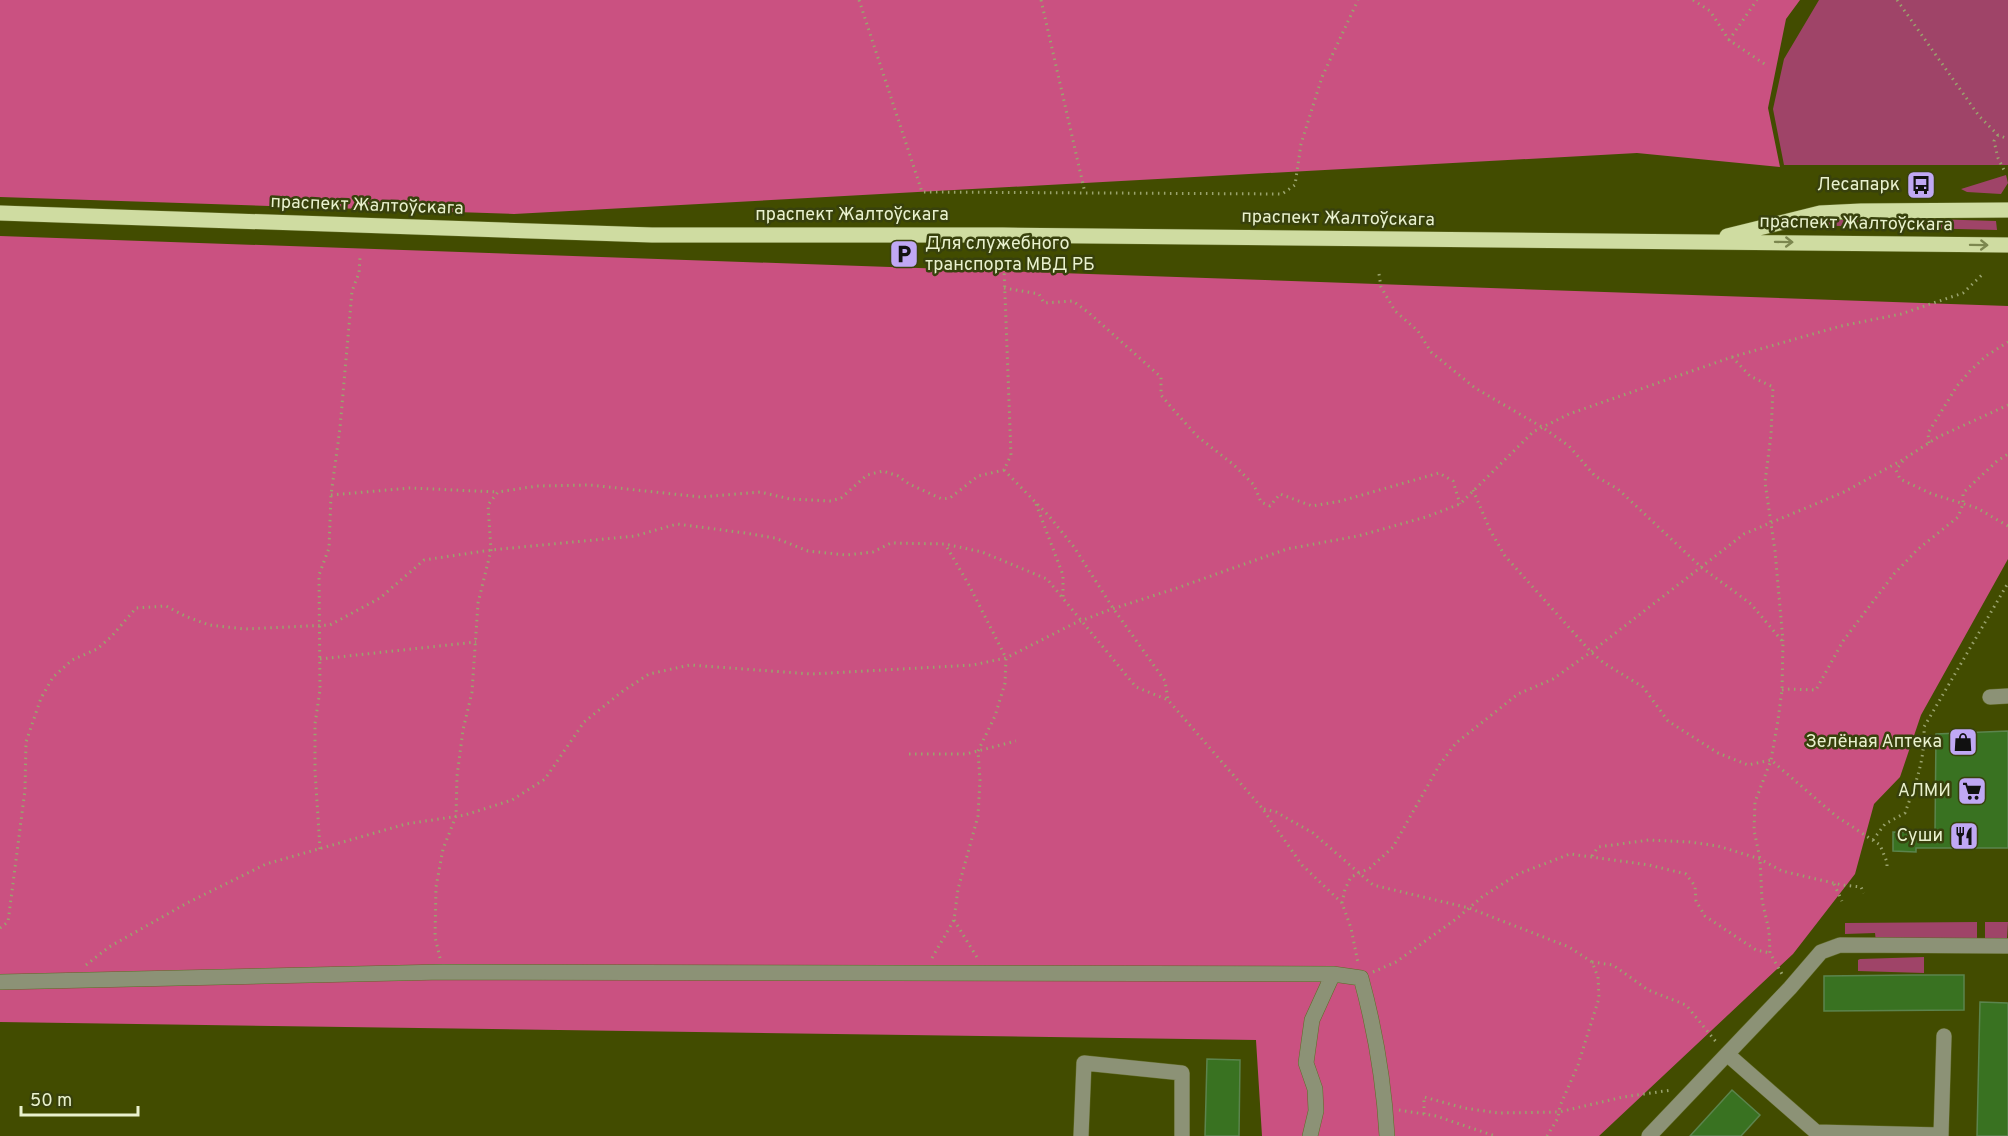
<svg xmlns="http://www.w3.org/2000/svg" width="2008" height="1136" font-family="Overpass,sans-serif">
	<rect width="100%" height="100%" fill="#424c00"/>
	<path fill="#9f4468" d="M1819,0H2008V165H1784L1773,109L1784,59Z
		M2006,175L2008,183L2001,194L1967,192L1961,189Z
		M1835,216L1996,221L1997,230L1800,225Z
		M1977,922V941L1876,942L1875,933L1845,934V923Z
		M1985,922H2008L2007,938L2002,941H1985Z
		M1924,957V973L1858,971V960L1860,959Z"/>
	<path fill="#ca5181" d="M0,0H1800L1786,19L1768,108L1780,167L1637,153L514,214L0,197Z
		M0,236L2008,306V559L1921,715L1900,777L1874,804L1855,874L1793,954L1599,1136H1262L1256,1040L0,1022Z"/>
	<path fill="#397221" stroke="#5b844d" stroke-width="1.5" d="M2008,731V848H1916V852L1893,851V832L1935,833L1936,734Z
		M1912,975H1964V1010L1824,1011V976Z
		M1980,1002L2008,1003V1136H1977Z
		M1207,1059L1240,1060L1239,1136H1205Z
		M1732,1090L1760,1115L1741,1136H1690Z"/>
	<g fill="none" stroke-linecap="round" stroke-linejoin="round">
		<g stroke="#606a25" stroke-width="16">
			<path id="minor" d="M1990,697L2008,696
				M0,982L443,972L1333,974L1361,978C1375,1029 1384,1083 1387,1136
				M1727,1054L1816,1132L1941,1135L1944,1036
				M1081,1136L1084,1063L1182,1073V1136
				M1310,1136L1316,1111L1315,1089L1306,1063L1312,1020L1333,974
				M1649,1136L1790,988L1821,952L1840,945L2008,946"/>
		</g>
		<g stroke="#606a25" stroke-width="16">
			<path id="major" d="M0,213L652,235H1003L2008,245
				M1727,236L1820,213L1861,211L2008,210"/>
		</g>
		<path stroke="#9aa36d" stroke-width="3" stroke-dasharray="1.5 4.5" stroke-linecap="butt" d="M859,0L922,192L1282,194L1295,185L1301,144L1322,77L1358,0
			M1041,0L1085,193
			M1693,0L1710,11L1729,40L1766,65
			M1897,0L1979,116L1998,135L2008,139
			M1729,40L1757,0
			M1998,135L1994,141L1998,158L2005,172
			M1921,185V196
			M1379,274L1381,287L1395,311L1418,331L1431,352L1475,388L1542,427L1569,446L1595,476L1618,489L1701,567L1751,604L1783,642L1782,690L1778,720L1771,760L1755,802L1754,830L1760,859L1762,900L1769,931L1770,953L1782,974
			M1004,288L1039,294L1044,303L1073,301L1089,313L1161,377V395L1171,407L1197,436L1234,465L1254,485L1261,502L1270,506L1280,494L1312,506L1341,501L1439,473L1453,481L1460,504
			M1732,357L1750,376L1773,387L1771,435L1765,482L1775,551L1783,641
			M1929,443L1928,433L1957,386L1970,371L1986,356L2008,342
			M1903,461L1896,470L1900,479L1932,494L1977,508L2008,526
			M1004,470L1049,516L1074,547L1113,608L1165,681L1168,700L1262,808L1302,865L1342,903L1351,928L1358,963
			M1473,490L1490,530L1505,556L1591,652L1604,663L1643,687L1668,721L1718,753L1748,765L1771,760L1836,816L1880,845L1887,862V867
			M331,495L410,488L498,492
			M1036,504L1063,575V597
			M320,659L476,642
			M1782,690L1790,689L1816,690L1843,641L1894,574L1917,550L1958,517L1963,504V493L1997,461L2008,454
			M909,754H966L1016,741
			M1264,809L1276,812L1313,833L1373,885L1469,908L1569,947L1592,962L1598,977L1599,998L1578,1065L1560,1106L1558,1118L1547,1136
			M1873,840L1885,824L1905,813C1916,782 1925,761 1924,727L2008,583
			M320,849L315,771V724L320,690L319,575L329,548L331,495L340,428L352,291L359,273L360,258
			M1592,856L1598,847L1649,840L1690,842L1718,846L1760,859L1782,871L1842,885L1861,887L1864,893
			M1834,884L1842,901
			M1342,903L1345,889L1351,877L1370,868L1393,847L1440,764L1456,743L1518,694L1553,679L1591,652L1744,534L1844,492L1904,459L1938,437L2008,405
			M954,920L978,959
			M0,928L8,922L25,790L26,742L41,698L53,677L72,660L97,649L111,637L136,608L166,606L185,616L209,625L245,629L330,625L380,598L424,560L491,550L635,536L677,524L745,533L775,538L808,551L846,555L873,552L891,543L945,544L982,552L1047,579L1136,687L1168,700
			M440,958L435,937L436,887L443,849L456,816L457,776L463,730L472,692L478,603L491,550L488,505L498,492L537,486L590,485L701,497L760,492L790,499L831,501L841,498L867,475L883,471L898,476L909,484L942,499L950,498L978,476L1004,470L1011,455L1004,268
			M932,958L954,920L958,889L978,816L980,780L978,751L995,716L1005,683L1006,658L969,585L945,544
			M1592,962L1613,965L1648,990L1686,1005L1717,1043
			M86,965L109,947L187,903L266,864L406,824L465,815L512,800L545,779L584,722L623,691L649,674L690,665L811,674L973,665L1006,658L1073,624L1109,610L1174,589L1287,549L1358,536L1426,517L1460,504L1533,432L1569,414L1732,357L1841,326L1901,314L1963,293L1984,273
			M1373,972L1396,962L1456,919L1482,897L1518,874L1570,854L1649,865L1686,874L1695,886L1696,901L1705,916L1756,950L1770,953
			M1399,1110L1436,1116L1495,1136
			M1424,1114V1097L1464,1108L1498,1113L1559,1112L1623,1097L1672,1090"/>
		<use href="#minor" stroke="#8c9276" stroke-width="15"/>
		<use href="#major" stroke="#cfdca1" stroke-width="15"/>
	</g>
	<defs><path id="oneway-shaft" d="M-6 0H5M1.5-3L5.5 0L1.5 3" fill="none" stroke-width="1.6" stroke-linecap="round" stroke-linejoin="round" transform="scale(1.5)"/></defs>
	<g stroke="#7c874f">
		<use href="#oneway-shaft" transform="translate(1784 242) rotate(1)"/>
		<use href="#oneway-shaft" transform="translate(1979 245) rotate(1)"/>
	</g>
	<defs>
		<g id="bus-square" transform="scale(1.5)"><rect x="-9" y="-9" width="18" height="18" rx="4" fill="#c0a8f4" stroke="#38410c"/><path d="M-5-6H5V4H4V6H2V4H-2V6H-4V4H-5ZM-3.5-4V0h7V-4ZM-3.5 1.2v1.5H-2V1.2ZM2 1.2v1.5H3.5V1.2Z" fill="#111"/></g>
		<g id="parking-square" transform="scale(1.5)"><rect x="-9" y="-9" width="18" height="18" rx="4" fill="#c0a8f4" stroke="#38410c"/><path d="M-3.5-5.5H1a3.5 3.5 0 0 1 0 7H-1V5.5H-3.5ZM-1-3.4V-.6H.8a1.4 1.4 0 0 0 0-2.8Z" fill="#111"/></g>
		<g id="shop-square" transform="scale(1.5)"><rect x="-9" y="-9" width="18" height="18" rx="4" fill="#c0a8f4" stroke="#38410c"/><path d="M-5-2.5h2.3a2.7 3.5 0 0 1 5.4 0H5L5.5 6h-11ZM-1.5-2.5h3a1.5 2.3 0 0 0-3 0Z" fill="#111"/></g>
		<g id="supermarket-square" transform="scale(1.5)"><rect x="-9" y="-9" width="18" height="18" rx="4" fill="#c0a8f4" stroke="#38410c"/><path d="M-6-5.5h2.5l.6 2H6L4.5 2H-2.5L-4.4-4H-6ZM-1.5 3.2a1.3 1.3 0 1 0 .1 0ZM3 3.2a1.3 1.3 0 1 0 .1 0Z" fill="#111"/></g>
		<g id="restaurant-square" transform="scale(1.5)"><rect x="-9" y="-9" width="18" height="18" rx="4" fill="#c0a8f4" stroke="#38410c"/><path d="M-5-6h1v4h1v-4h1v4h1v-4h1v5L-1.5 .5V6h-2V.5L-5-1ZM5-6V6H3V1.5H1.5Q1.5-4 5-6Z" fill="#111"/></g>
	</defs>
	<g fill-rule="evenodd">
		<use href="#bus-square" x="1921" y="185"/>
		<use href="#parking-square" x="904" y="254"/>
		<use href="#shop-square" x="1963" y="742"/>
		<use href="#supermarket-square" x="1972" y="791"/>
		<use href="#restaurant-square" x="1964" y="836"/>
	</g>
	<g text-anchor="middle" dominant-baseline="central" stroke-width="5" stroke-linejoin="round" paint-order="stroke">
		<g font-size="18" fill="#e9f1ce" stroke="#38410c" text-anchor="end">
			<text x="1900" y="185">Лесапарк</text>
			<text x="925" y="244" text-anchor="start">Для служебного<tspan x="925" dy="21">транспорта МВД РБ</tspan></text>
			<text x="1942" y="742">Зелёная Аптека</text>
			<text x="1951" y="791">АЛМИ</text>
			<text x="1943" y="836">Суши</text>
		</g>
		<g font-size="18" fill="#e9f1ce" stroke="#38410c">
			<text transform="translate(367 206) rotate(2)">праспект Жалтоўскага</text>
			<text x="852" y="215">праспект Жалтоўскага</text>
			<text transform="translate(1338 219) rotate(1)">праспект Жалтоўскага</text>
			<text transform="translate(1856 224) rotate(1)">праспект Жалтоўскага</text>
		</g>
	</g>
	<path d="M21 1106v9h117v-9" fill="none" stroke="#e9f1ce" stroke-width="3"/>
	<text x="30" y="1106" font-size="18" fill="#e9f1ce" stroke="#38410c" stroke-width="4.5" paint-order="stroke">50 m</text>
</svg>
